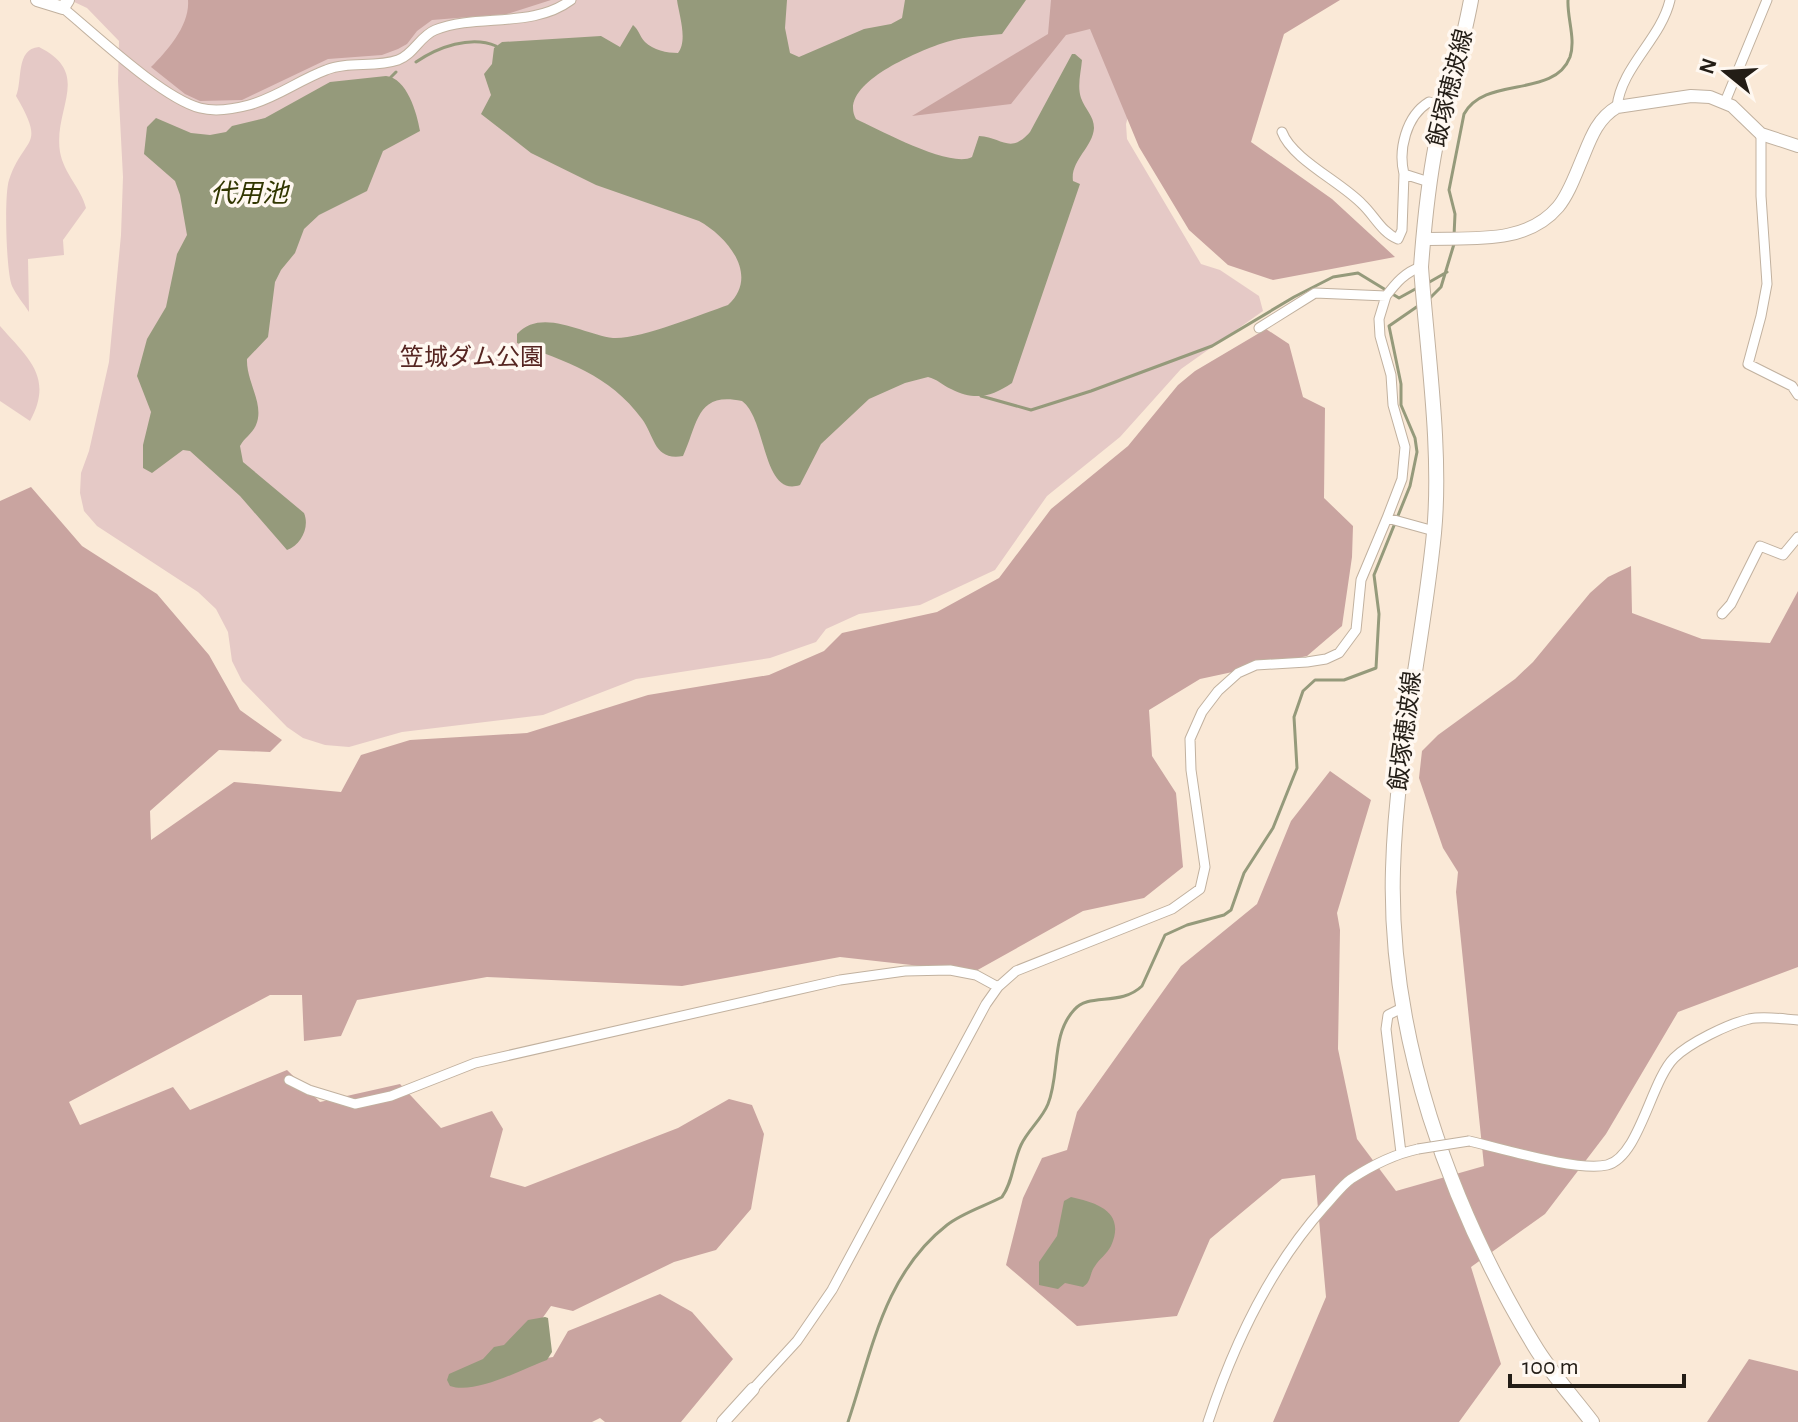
<svg xmlns="http://www.w3.org/2000/svg" width="1798" height="1422" font-family="'Alegreya Sans','Noto Sans JP',sans-serif">
	<rect width="100%" height="100%" fill="#fae9d7"/>
	<path fill="#e5c9c6" d="M70,0H1160L1126,124L1127,139L1201,264L1220,270L1259,296L1263,311L1181,369L1120,437L1047,496L995,570L920,605L859,614L826,629L816,642L770,658L636,679L543,715L402,732L349,747L325,745L303,738L287,727L242,681L232,661L228,632L216,609L198,592L97,526L84,511L80,493L81,473L89,451L109,362L121,235L123,177L118,81L119,41L87,8Z
		M39,47C93,74 53,108 60,152C64,174 81,188 86,208L63,240L64,255L28,259L29,312C24,304 16,295 12,286C6,271 4,195 9,180C24,135 47,149 16,96C23,81 15,49 39,47Z
		M0,326C28,358 54,377 30,421L0,401Z"/>
	<path fill="#c9a4a0" d="M188,0H551L507,14L432,20L417,31L407,44L398,49L382,55L328,59L242,100L200,101L185,94L151,67C168,50 190,25 188,0Z
		M1051,0H1340L1284,34L1251,142L1332,199L1395,257L1273,280L1228,265L1189,230L1139,147L1090,29L1066,35L1011,104L912,116L1048,34Z
		M1266,329L1289,344L1303,397L1325,408L1324,498L1353,526L1352,557L1342,626L1307,656L1200,679L1149,710L1152,756L1176,793L1183,867L1144,898L1083,911L974,972L840,957L682,986L487,977L357,1000L341,1036L304,1041L302,995H270L69,1102L80,1125L173,1087L190,1110L287,1070L320,1102L400,1084L441,1128L492,1111L503,1129L490,1177L525,1187L678,1128L729,1099L752,1105L764,1134L751,1209L716,1250L674,1262L573,1311L551,1306L539,1323L488,1368L553,1357L568,1331L660,1294L692,1312L733,1359L681,1422H605L600,1418L592,1422H0V501L31,487L82,546L157,594L209,655L240,710L282,740L270,752L219,750L150,811L151,840L234,782L341,792L361,755L410,740L527,733L648,695L769,675L824,651L842,633L937,612L999,578L1051,509L1128,446L1178,385L1195,371Z
		M1631,566L1632,613L1702,639L1770,643L1798,591V967L1678,1012L1606,1134L1545,1214L1471,1267L1501,1364L1459,1422H1273L1326,1297L1315,1175L1282,1179L1210,1239L1177,1316L1077,1326L1006,1265L1023,1198L1042,1158L1067,1150L1077,1112L1181,966L1257,904L1291,821L1330,771L1371,800L1337,913L1340,930L1338,1049L1357,1139L1396,1191L1484,1166L1456,892L1458,872L1443,848L1419,778L1422,751L1438,735L1515,679L1533,662L1590,593L1608,577Z
		M1749,1359L1798,1371V1422H1707Z"/>
	<path fill="#959a7b" d="M677,0H787L785,28L790,53L799,57L864,29L891,24L902,18L905,0H1026L1002,34C981,36 959,37 940,44C915,53 837,85 856,119C878,129 951,169 972,157L979,136C1002,137 1010,155 1030,132L1072,54H1075L1082,60C1081,72 1077,86 1081,98C1085,109 1094,116 1094,128C1093,147 1070,161 1073,181L1080,184L1012,383C991,397 975,401 951,389C942,385 937,379 928,377L905,383L869,399L821,444L800,485C762,498 767,419 742,401C696,391 698,424 683,456C654,461 655,437 642,419C609,374 566,362 517,343V334C542,307 584,335 613,338C638,340 702,314 728,305C760,276 728,237 699,221L596,185L531,153L481,114L491,95L484,74L492,64L494,48L502,42L601,36L620,47L633,25C639,30 640,37 645,42C653,50 667,53 678,53C688,40 679,15 677,0Z
		M386,76C407,78 417,113 420,131L383,151L367,191L319,215L304,229L295,253L281,270L275,282L268,337L247,359C246,382 265,404 256,425C252,434 244,438 240,446L243,462L304,513C310,527 301,545 287,550L240,496L190,451L183,450L152,473L143,468V445L151,412L137,376L147,339L166,307L177,254L187,235L180,195L175,181L144,154L147,127L156,118L191,133L210,135L226,132L232,126L265,118L330,82Z
		M1071,1197C1098,1203 1126,1212 1111,1246C1107,1254 1099,1259 1095,1266C1089,1274 1092,1281 1083,1287L1065,1283L1058,1289L1039,1285V1262L1057,1236L1064,1201Z
		M545,1317L548,1318L552,1352L547,1360C522,1369 475,1395 450,1386L447,1380L449,1374L483,1359L494,1347L504,1345L528,1320Z"/>
	<g fill="none" stroke-linecap="round" stroke-linejoin="round">
		<path stroke="#959a7b" stroke-width="3" d="M416,62C438,47 471,35 496,46
			M391,77L396,72
			M1454,236L1455,214L1449,190L1464,114C1485,75 1554,99 1570,57C1576,39 1567,18 1568,0
			M1426,284L1447,272
			M1428,300L1441,287L1454,244
			M981,396L1031,410L1091,391L1212,346L1294,297L1333,277L1358,273L1399,298L1419,287
			M848,1422C872,1351 884,1274 947,1225C962,1213 985,1206 1002,1197C1013,1182 1013,1162 1021,1145C1028,1130 1042,1119 1048,1104C1060,1074 1051,1035 1074,1010C1089,992 1120,1007 1142,986L1165,935L1187,925L1224,915L1231,910L1244,873L1273,828L1297,768L1294,717L1303,691L1315,680H1344L1376,668L1379,614L1374,575L1410,486L1417,452L1415,438L1401,405V384L1389,326L1418,306"/>
		<g stroke="#c1b19f" stroke-width="11">
			<path id="minor" d="M63,8C96,35 162,98 200,108C215,112 234,109 249,105C276,98 299,80 326,70C348,61 375,68 398,60C413,55 420,36 435,30C478,13 532,29 571,0
				M1725,102L1767,0
				M1617,107C1621,67 1661,39 1670,0
				M1282,132C1292,159 1341,182 1362,204C1374,215 1382,233 1398,239L1402,230L1404,174
				M1761,134V196L1767,284L1761,316L1748,364L1792,386L1798,395
				M1429,182L1404,174C1398,150 1406,116 1429,102L1447,106
				M1386,296L1379,319L1380,336L1391,375L1393,405L1405,447L1402,479L1387,518
				M1259,328L1315,293L1386,296C1396,283 1405,272 1421,267
				M1722,614L1731,604L1760,546L1783,555L1798,537
				M289,1080L309,1090L355,1104L391,1096L475,1063L840,980L905,971L950,970L976,975L998,987
				M1469,1141C1501,1148 1577,1172 1607,1165C1639,1157 1651,1081 1674,1058C1689,1043 1728,1024 1749,1019C1764,1016 1783,1019 1798,1020
				M1401,1153L1386,1029L1388,1015L1404,1007
				M753,1389L797,1341L832,1290L986,1004L998,987L1016,971L1172,909L1200,889L1205,867L1191,770L1190,739L1202,712L1218,691L1238,673L1256,665L1307,662L1326,659L1339,653L1356,630L1361,580L1387,518L1434,531
				M1208,1422C1233,1346 1271,1266 1325,1206C1333,1198 1341,1186 1351,1179C1371,1166 1395,1154 1418,1149"/>
		</g>
		<g stroke="#c1b19f" stroke-width="14">
			<path id="tertiary" d="M37,0L63,8L68,0
				M1423,239C1468,237 1525,246 1558,207C1569,194 1576,173 1583,157C1591,137 1598,118 1617,107L1691,96L1710,97L1732,106L1761,134L1798,146
				M723,1422L753,1389"/>
		</g>
		<g stroke="#c1b19f" stroke-width="16">
			<path id="secondary" d="M1471,0C1462,49 1447,96 1436,144C1428,185 1424,226 1421,267C1427,351 1442,450 1434,533C1423,645 1396,756 1393,869C1388,1034 1449,1205 1534,1345C1550,1372 1573,1397 1592,1422"/>
		</g>
		<use href="#minor" stroke="#fff" stroke-width="9"/>
		<use href="#tertiary" stroke="#fff" stroke-width="12"/>
		<use href="#secondary" stroke="#fff" stroke-width="14"/>
		<g stroke="#c1b19f" stroke-width="11" stroke-linecap="butt">
			<path id="minor-bridge" d="M1418,1149L1469,1141"/>
		</g>
		<use href="#minor-bridge" stroke="#fff" stroke-width="9"/>
	</g>
	<g text-anchor="middle" dominant-baseline="central" stroke-width="7" stroke-linejoin="round" paint-order="stroke">
		<g font-size="24" fill="#231d16" stroke="#fff8f1">
			<text transform="translate(1451 88) rotate(-76)">飯塚穂波線</text>
			<text transform="translate(1406 731) rotate(-83)">飯塚穂波線</text>
		</g>
		<g font-size="24" fill="#562521" stroke="#fff8f1">
			<text x="472" y="358">笠城ダム公園</text>
		</g>
		<g font-size="26" font-style="italic" fill="#313600" stroke="#fff8f1">
			<text x="249" y="194">代用池</text>
		</g>
	</g>
	<g transform="translate(1726 72) rotate(288)" stroke="#fff8f1" stroke-width="6" paint-order="stroke">
	<path d="M0-6L14 30L0 20L-14 30Z" fill="#231d16"/>
	<text y="-12" font-size="22" font-weight="bold" text-anchor="middle" fill="#231d16">N</text>
	</g>
	<path d="M1510 1374v12h174v-12" fill="none" stroke="#231d16" stroke-width="4"/>
	<text x="1522" y="1374" font-size="24" fill="#231d16" stroke="#fff8f1" stroke-width="6" paint-order="stroke">100 m</text>
</svg>
